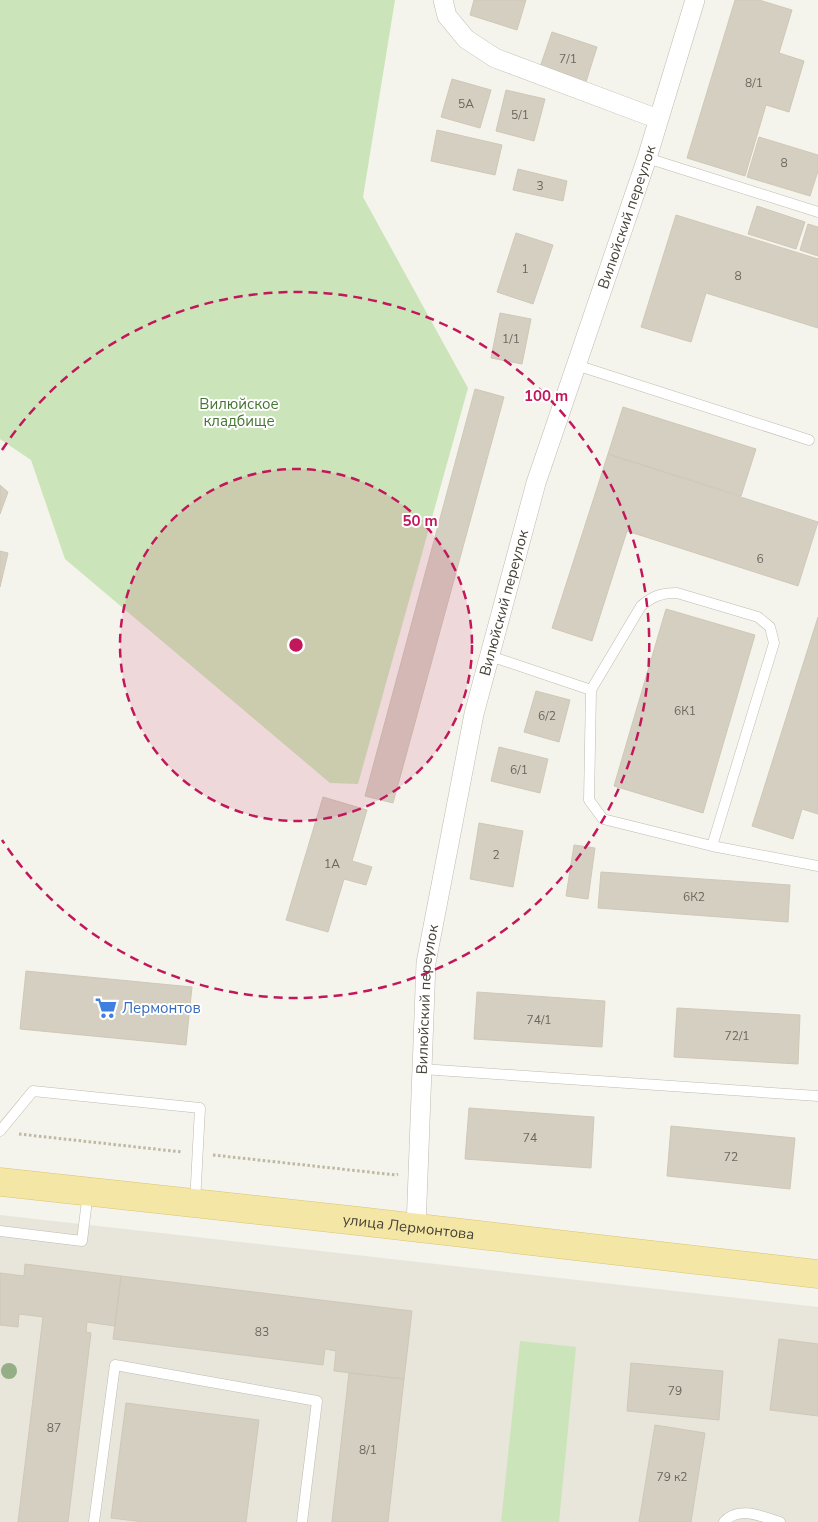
<svg xmlns="http://www.w3.org/2000/svg" width="818" height="1522" font-family="'Nunito Sans',sans-serif">
	<rect width="100%" height="100%" fill="#f4f3ec"/>
	<path fill="#e8e5da" d="M0,1215L818,1307V1522H0Z"/>
	<path fill="#cce4b9" d="M0,0H395L363,197L468,388L358,784L330,783L65,559L31,460L0,439Z
		M520,1341L576,1347L559,1522H501Z"/>
	<path fill="#d5cfc2" stroke="#cfc8b6" d="M474,0H526L517,30L470,15Z
		M735,0H759L792,10L779,53L804,61L789,112L766,105L745,176L687,158Z
		M552,32L597,47L585,85L539,70Z
		M452,79L491,90L480,128L441,117Z
		M506,90L545,99L534,141L496,131Z
		M437,130L502,145L495,175L431,161Z
		M759,137L818,155V171L810,196L747,177Z
		M518,169L567,181L563,201L513,190Z
		M757,206L805,222L796,249L748,234Z
		M676,215L818,259V328L706,293L691,342L641,327Z
		M808,224L818,227V256L800,250Z
		M516,233L553,245L533,304L497,292Z
		M500,313L531,319L522,364L491,358Z
		M475,389L504,397L393,803L365,796Z
		M623,407L756,449L741,496L608,454Z
		M608,454L818,522L798,586L627,531L592,641L552,628Z
		M0,485L8,492L0,514Z
		M0,551L8,553L0,587Z
		M666,609L755,635L703,813L614,786Z
		M818,617V814L802,809L793,839L752,826Z
		M536,691L570,700L559,742L524,732Z
		M499,747L548,759L540,793L491,781Z
		M323,797L367,810L352,861L372,867L366,885L344,879L328,932L286,920Z
		M479,823L523,831L513,887L470,879Z
		M574,845L595,848L588,899L566,896Z
		M601,872L790,885L788,922L598,908Z
		M26,971L192,987L186,1045L20,1029Z
		M477,992L605,1001L602,1047L474,1039Z
		M677,1008L800,1015L798,1064L674,1057Z
		M469,1108L594,1117L591,1168L465,1159Z
		M671,1126L795,1138L790,1189L667,1176Z
		M25,1264L121,1276L115,1326L87,1322L86,1332L91,1333L68,1522H18L43,1317L19,1314L18,1327L0,1325V1273L24,1276Z
		M121,1276L412,1311L404,1379L334,1371L336,1351L325,1349L323,1365L113,1339Z
		M779,1339L818,1344V1416L770,1410Z
		M631,1363L723,1371L719,1420L627,1411Z
		M349,1373L404,1379L388,1522H332Z
		M126,1403L259,1420L246,1522H144L111,1518Z
		M655,1425L705,1433L691,1522H639Z"/>
	<g fill="none" stroke-linecap="round" stroke-linejoin="round">
		<g stroke="#bfbbaf" stroke-width="11">
			<path id="service" d="M647,158L818,212
				M576,365L809,440
				M490,656L591,690L641,606C653,596 661,593 677,593L758,617L770,627L774,643L712,846L818,866
				M591,690L589,800L603,819L712,846
				M422,1069L818,1096
				M0,1131L33,1091L200,1108L195,1203
				M0,1231L82,1241L88,1192
				M94,1522L115,1365L317,1401L302,1522
				M724,1522C738,1505 763,1517 780,1522"/>
		</g>
		<g stroke="#bfbbaf" stroke-width="20">
			<g id="minor">
				<path d="M443,0L447,16L466,39L495,58L658,119"/>
				<path id="s1" d="M416,1228L426,963L474,714L536,483L647,158L695,0"/>
			</g>
		</g>
		<g stroke="#d9c575" stroke-width="29">
			<g id="primary">
				<path id="s2" d="M0,1182L358,1221L818,1274"/>
			</g>
		</g>
		<path stroke="#bfb8a2" stroke-width="3" stroke-dasharray="2.5 2.5" stroke-linecap="butt" d="M19,1134L182,1152
			M213,1155L396,1175L398,1174"/>
		<use href="#service" stroke="#fff" stroke-width="10"/>
		<use href="#minor" stroke="#fff" stroke-width="19"/>
		<use href="#primary" stroke="#f4e6a4" stroke-width="28"/>
	</g>
	<circle fill="#94ae86" cx="9" cy="1371" r="8"/>
	<circle cx="296" cy="645" r="176" fill="#c2185b" fill-opacity=".12"/>
	<g fill="none" stroke="#c2185b" stroke-width="2.5" stroke-dasharray="9 6">
		<circle cx="296" cy="645" r="176"/>
		<path d="M2 450A353 353 0 1 1 2 840"/>
	</g>
	<defs>
		<g id="supermarket-bare" transform="scale(1.725)"><path d="M-6-5.5h2.5l.6 2H6L4.5 2H-2.5L-4.4-4H-6ZM-1.5 3.2a1.3 1.3 0 1 0 .1 0ZM3 3.2a1.3 1.3 0 1 0 .1 0Z" fill="#3f7fe0" stroke="#fff" stroke-width="2.5" paint-order="stroke"/></g>
	</defs>
	<g fill-rule="evenodd">
		<use href="#supermarket-bare" x="106" y="1008"/>
	</g>
	<g text-anchor="middle" dominant-baseline="central" stroke-width="4" stroke-linejoin="round" paint-order="stroke">
		<g font-size="12" fill="#6b675c">
			<text x="568" y="59">7/1</text>
			<text x="754" y="83">8/1</text>
			<text x="466" y="104">5А</text>
			<text x="520" y="115">5/1</text>
			<text x="784" y="163">8</text>
			<text x="540" y="186">3</text>
			<text x="525" y="269">1</text>
			<text x="738" y="276">8</text>
			<text x="511" y="339">1/1</text>
			<text x="760" y="559">6</text>
			<text x="685" y="711">6К1</text>
			<text x="547" y="716">6/2</text>
			<text x="519" y="770">6/1</text>
			<text x="496" y="855">2</text>
			<text x="332" y="864">1А</text>
			<text x="694" y="897">6К2</text>
			<text x="539" y="1020">74/1</text>
			<text x="737" y="1036">72/1</text>
			<text x="530" y="1138">74</text>
			<text x="731" y="1157">72</text>
			<text x="262" y="1332">83</text>
			<text x="675" y="1391">79</text>
			<text x="54" y="1428">87</text>
			<text x="368" y="1450">8/1</text>
			<text x="672" y="1477">79 к2</text>
		</g>
		<g font-size="15" fill="#48443a" stroke="#fff">
			<text stroke="none"><textPath href="#s1" startOffset="1039">Вилюйский переулок</textPath></text>
			<text stroke="none"><textPath href="#s1" startOffset="634">Вилюйский переулок</textPath></text>
			<text stroke="none"><textPath href="#s1" startOffset="229">Вилюйский переулок</textPath></text>
			<text stroke="none"><textPath href="#s2" startOffset="411">улица Лермонтова</textPath></text>
		</g>
		<g font-size="15" fill="#457532" stroke="#fff">
			<text x="239" y="404">Вилюйское<tspan x="239" dy="17">кладбище</tspan></text>
		</g>
		<g font-size="15" fill="#366cbe" stroke="#fff" text-anchor="start">
			<text x="122" y="1008">Лермонтов</text>
		</g>
	</g>
	<circle cx="296" cy="645" r="8" fill="#c2185b" stroke="#fff" stroke-width="2.5"/>
	<g font-size="15" text-anchor="middle" font-weight="bold" fill="#c2185b" stroke="#fff" stroke-width="4" stroke-linejoin="round" paint-order="stroke">
		<text x="546" y="401">100 m</text>
		<text x="420" y="526">50 m</text>
	</g>
</svg>
